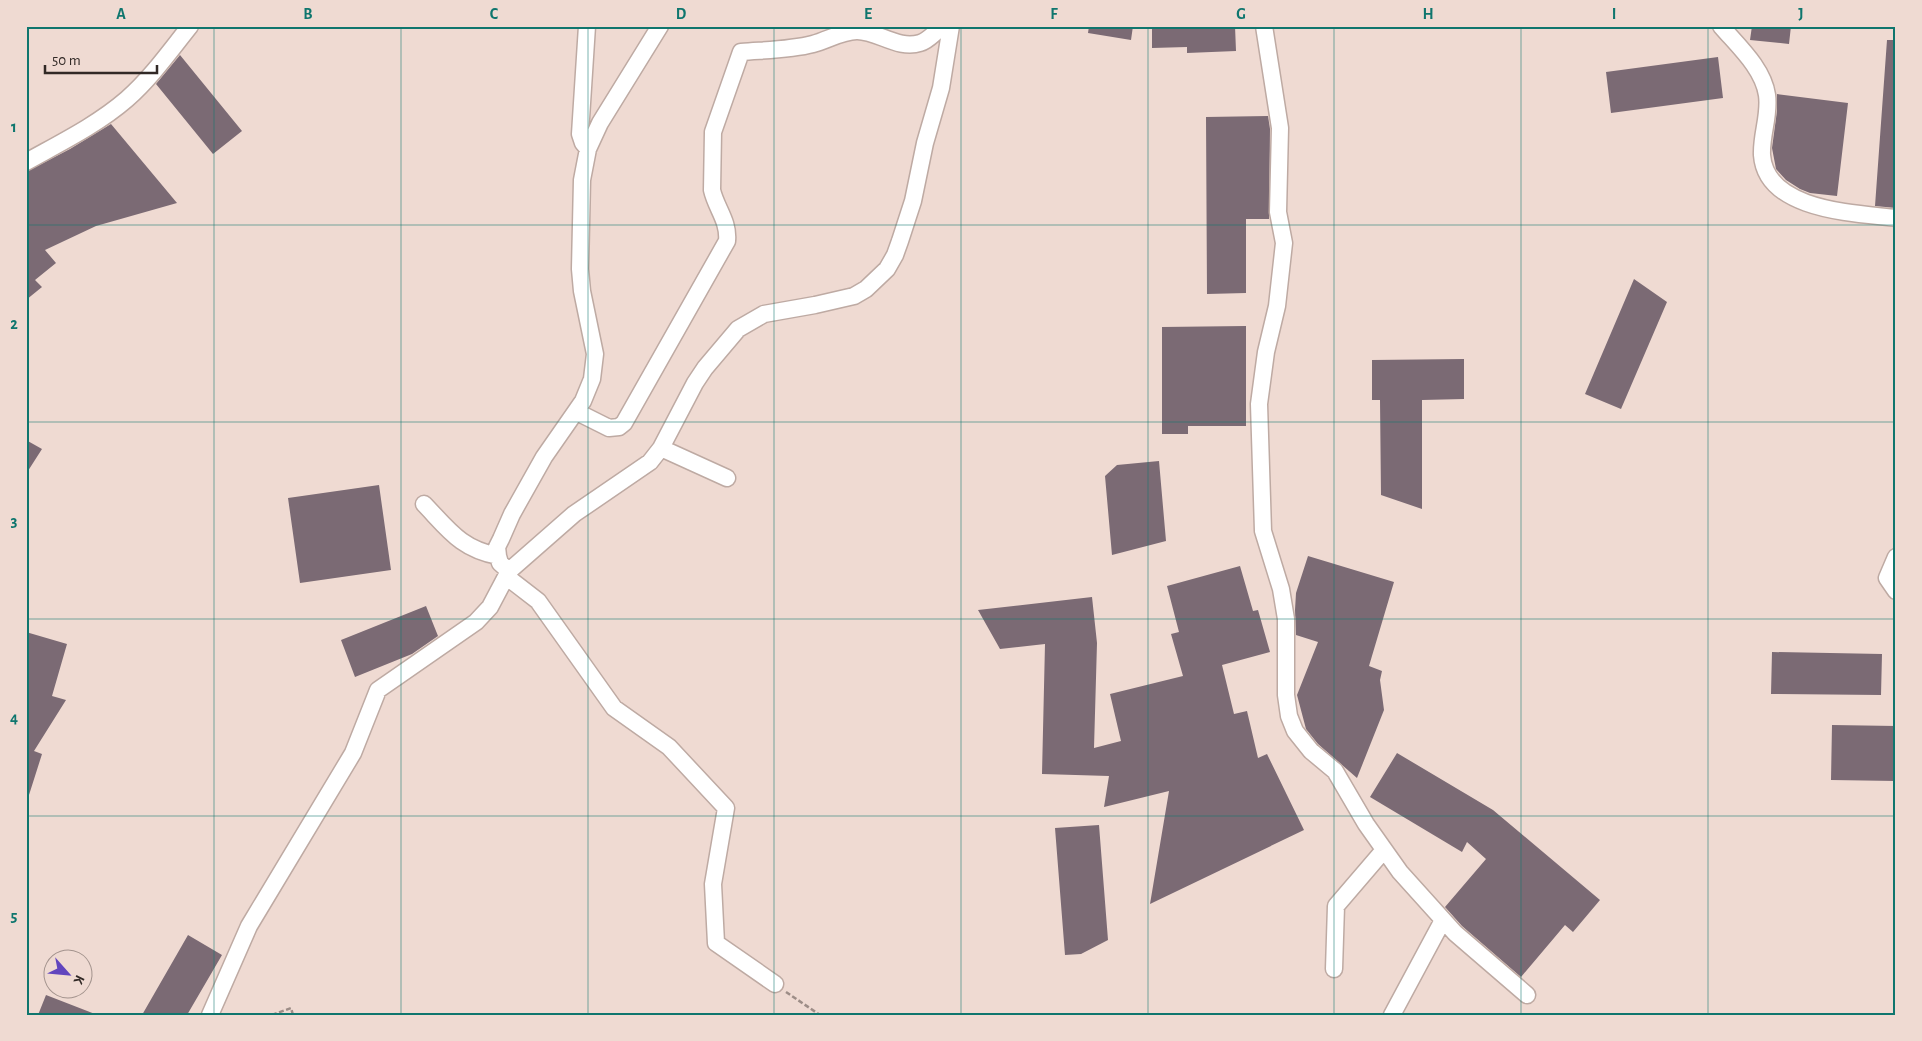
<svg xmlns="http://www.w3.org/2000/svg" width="1922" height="1041" font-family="'Alegreya Sans',sans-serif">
	<rect width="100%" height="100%" fill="#efdad2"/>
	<path fill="#7b6a74" d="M1089,26H1133L1131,40L1088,33Z
		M1152,26H1235L1236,51L1187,53V47L1152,48Z
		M1752,26H1791L1789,44L1750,40Z
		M1887,40H1896V208L1875,206Z
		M180,55L242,131L213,154L156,84Z
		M1718,57L1723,98L1611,113L1606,72Z
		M1777,94L1848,103L1837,196L1810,193L1800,189L1786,180L1776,169L1772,148L1777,111Z
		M1268,116L1270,129L1269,219H1246V293L1207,294L1206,117Z
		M111,124L177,203L96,226L45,250L56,263L35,280L42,287L26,300V172L70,149Z
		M1634,279L1667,302L1621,409L1585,394Z
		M1246,326V426H1188V434H1162V327Z
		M1464,359V399L1422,400V509L1381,495L1380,400H1372V360Z
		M26,440L42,449L26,474Z
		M1159,461L1166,541L1112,555L1105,476L1117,465Z
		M379,485L391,570L300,583L288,498Z
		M1308,556L1394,582L1369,666L1382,671L1380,680L1384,710L1357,778L1318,744L1306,729L1297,695L1318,642L1296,635L1295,610L1296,593Z
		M1240,566L1253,611L1258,610L1270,652L1222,665L1234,714L1247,711L1258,758L1267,754L1304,830L1150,904L1169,791L1104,807L1109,776L1042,774L1045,644L1000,649L978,610L1092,597L1097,643L1094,748L1121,741L1110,694L1183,676L1171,634L1179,632L1167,586Z
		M426,606L438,636L412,654L355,677L341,640Z
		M26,632L67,644L52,696L66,700L34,751L42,754L29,795H26Z
		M1772,652L1882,654L1881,695L1771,694Z
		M1832,725L1896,726V781L1831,780Z
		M1397,753L1493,810L1600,900L1573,932L1565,925L1521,977L1462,926L1445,907L1486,859L1467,842L1462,852L1370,797Z
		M1099,825L1108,940L1081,954L1065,955L1055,828Z
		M188,935L222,955L187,1015H142Z
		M46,995L95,1014V1015H38Z"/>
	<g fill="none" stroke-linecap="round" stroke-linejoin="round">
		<g stroke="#beaaa3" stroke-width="19">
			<path id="minor" d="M587,26L580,134L583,143L588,149
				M660,26L600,123L588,149L582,180L580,269L582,291L595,354L592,379L583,401L544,457L512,514L501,539L497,547L498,556L500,563L509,571L574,514L650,462L661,448L695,383L705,368L738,329L764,314L815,305L854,296L866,289L887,269L895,255L900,241L913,201L925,143L941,88L951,26
				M1264,26L1280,128L1278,212L1284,243L1277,306L1266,352L1259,404L1263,531L1281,589L1286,619V695L1289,716L1295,731L1311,751L1335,771L1366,824L1400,872L1455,933L1527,995
				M1721,26C1738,46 1763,68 1767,95C1770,115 1761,135 1762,155C1766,211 1855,213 1896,218
				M26,162C60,143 97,125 127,99C151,78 170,51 190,26
				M577,412L609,428L619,427L624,423L727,241C729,221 716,208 712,190L713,132L741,52C765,50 790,50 813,44C828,40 842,31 857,31C878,31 898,50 920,43C930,40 935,31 944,26
				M661,448L727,478
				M424,504C449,530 461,549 498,556
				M1896,557L1887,578L1896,591
				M507,577L538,601L614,708L669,747L726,808L713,884L716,943L775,984
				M1334,969L1336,906L1384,850
				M210,1015L249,926L353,753L378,690L476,622L490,607L509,571
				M1392,1015L1443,920"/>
		</g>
		<path stroke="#9d8d87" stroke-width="2.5" stroke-dasharray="5 2.5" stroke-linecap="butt" d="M786,992L820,1015
			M272,1015L291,1008L293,1015"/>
		<use href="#minor" stroke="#fff" stroke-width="16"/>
	</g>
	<path fill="none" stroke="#0f766e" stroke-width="1" stroke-opacity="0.55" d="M214,26V1015M401,26V1015M588,26V1015M774,26V1015M961,26V1015M1148,26V1015M1334,26V1015M1521,26V1015M1708,26V1015M26,225H1896M26,422H1896M26,619H1896M26,816H1896"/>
	<rect width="1922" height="1041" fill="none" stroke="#efdad2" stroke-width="55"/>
	<g transform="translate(68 974) rotate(117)"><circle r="24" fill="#efdad2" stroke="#a3938d"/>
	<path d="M0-4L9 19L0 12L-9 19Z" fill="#6145be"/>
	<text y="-8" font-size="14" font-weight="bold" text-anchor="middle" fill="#312926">K</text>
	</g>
	<path d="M45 65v8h112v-8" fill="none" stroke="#312926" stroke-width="2.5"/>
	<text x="52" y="65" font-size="15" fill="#312926" stroke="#efdad2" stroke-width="4" paint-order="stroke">50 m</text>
	<rect x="28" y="28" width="1866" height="986" fill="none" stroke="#0f766e" stroke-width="2"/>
	<g font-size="16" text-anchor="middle" font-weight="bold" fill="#0f766e">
		<text x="121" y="19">A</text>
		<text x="308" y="19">B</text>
		<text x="494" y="19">C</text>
		<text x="681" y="19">D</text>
		<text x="868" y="19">E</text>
		<text x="1054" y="19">F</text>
		<text x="1241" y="19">G</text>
		<text x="1428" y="19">H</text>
		<text x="1614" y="19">I</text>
		<text x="1801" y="19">J</text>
		<text x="14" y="132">1</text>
		<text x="14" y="329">2</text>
		<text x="14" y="526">3</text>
		<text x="14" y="723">4</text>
		<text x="14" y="921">5</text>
	</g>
</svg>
